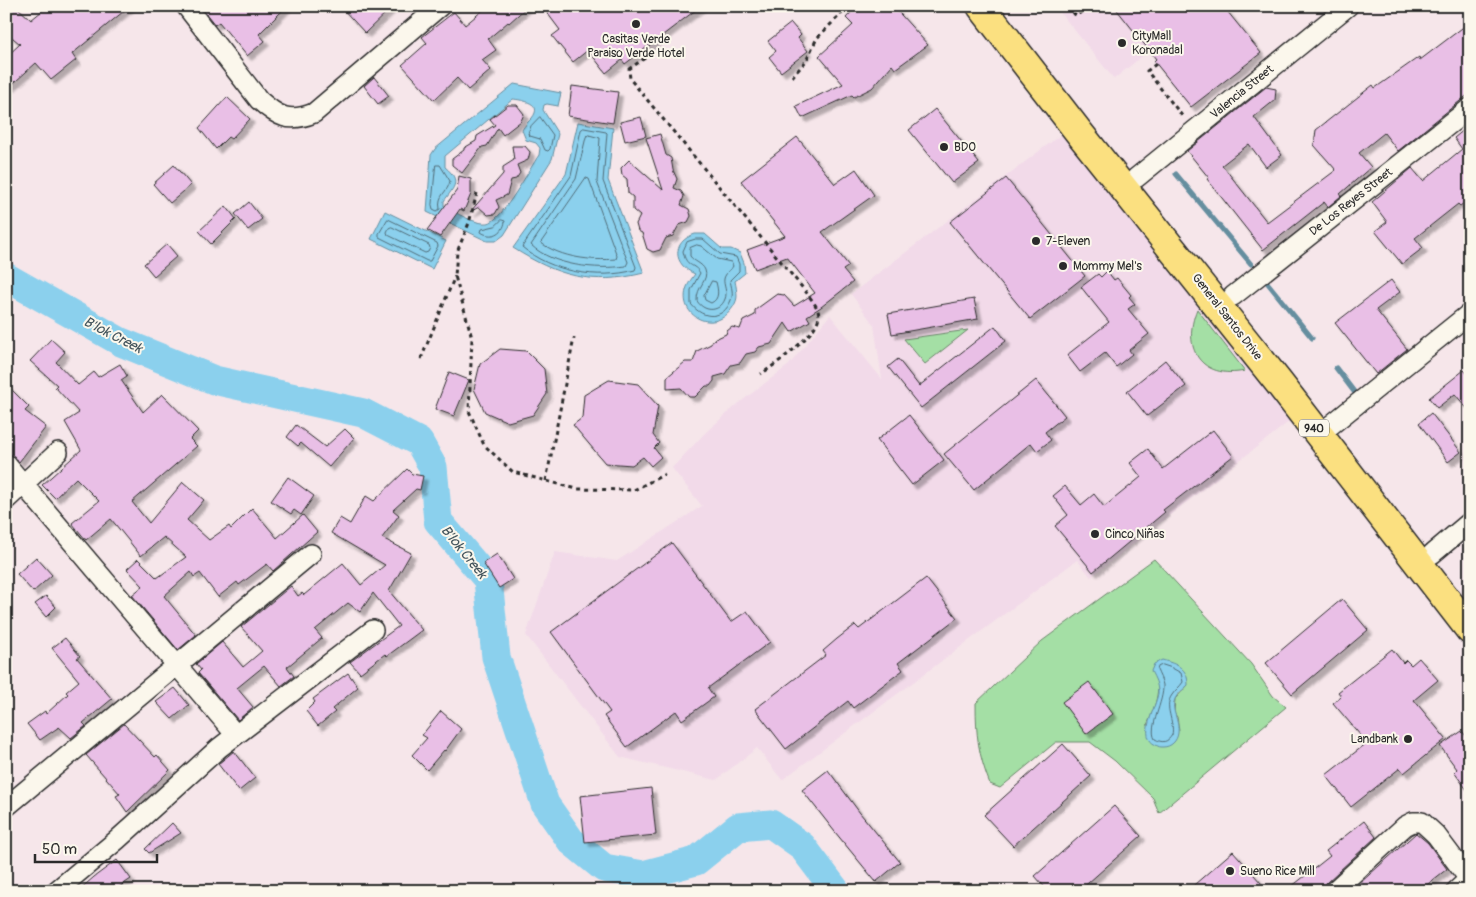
<svg xmlns="http://www.w3.org/2000/svg" width="1476" height="897" font-family="Pangolin,sans-serif">
	<defs>
		<filter id="shadow"><feDropShadow dx="4.5" dy="4.5" stdDeviation="1" flood-color="#0004"/></filter>
	</defs>
	<rect width="100%" height="100%" fill="#f6e6ea"/>
	<filter id="ink" filterUnits="userSpaceOnUse"><feTurbulence type="fractalNoise" baseFrequency=".02" numOctaves="2"/><feDisplacementMap in="SourceGraphic" scale="10" xChannelSelector="R" yChannelSelector="G"/><feConvolveMatrix kernelMatrix="1 2 1 2 8 2 1 2 1" color-interpolation-filters="sRGB"/></filter>
	<g filter="url(#ink)">
		<path fill="#f2dae9" d="M1055,6H1204L1114,79Z
			M1063,133L1291,420L1091,577L1077,560L782,780L757,748L716,780L620,757L526,635L555,552L617,561L702,506L672,468L706,432L739,403L789,365L830,315L882,379L874,325L851,294Z"/>
		<path fill="#a4dfa5" stroke="#688568" fill-rule="evenodd" d="M1197,309L1245,371C1201,380 1181,348 1197,309Z
			M968,330L925,364L904,339Z
			M1154,559L1251,664L1273,696L1286,707L1159,813L1153,798L1115,761L1090,742H1056L1000,788L990,784C978,754 976,735 976,703L1042,641ZM1158,684L1188,685L1175,699L1174,713L1177,717L1179,730L1147,725C1153,712 1158,699 1158,684Z"/>
		<path fill="#8bd0ed" stroke="#658e9f" fill-rule="evenodd" d="M514,84L561,93L558,106L547,104L544,105L543,110L558,134L552,159L504,235L496,241H487L427,212L431,155L435,149ZM513,99C522,100 544,103 532,118C528,122 525,125 522,130L526,140L536,143L540,148L539,155C530,168 502,221 488,223C476,225 454,212 444,206V201C454,187 462,181 445,167V156Z
			M578,122L613,128L608,180L644,273C592,286 557,276 513,248L566,174Z
			M385,211L446,241L432,269L371,239Z
			M695,234H705L722,249H731L740,253L744,263L745,273L735,281C736,286 737,291 737,296C737,300 735,304 733,307C715,336 676,316 687,287C689,282 692,278 695,274C673,265 671,242 695,234Z
			M1162,660C1177,664 1188,668 1188,685C1184,689 1177,694 1175,699C1170,710 1180,720 1178,733C1177,741 1171,747 1163,747C1160,747 1159,747 1156,745C1137,737 1156,708 1158,693C1158,684 1155,679 1151,671L1154,664Z"/>
		<g fill="none" stroke-linecap="round" stroke-linejoin="round">
			<path stroke="#516d79" stroke-width="1" d="M540,117L553,135L550,149L548,151L545,150L540,139L530,136L528,134L531,126Z
				M584,128L606,132L607,133L603,181L636,267L635,270C598,280 551,272 522,247L571,176L581,130Z
				M589,135L600,138L597,182L628,262L626,266C597,270 553,266 531,245L576,179L586,137Z
				M436,165H440L450,181C448,193 437,194 440,209L437,211L433,209L432,205Z
				M586,178L589,179L617,256L616,259C591,261 562,258 541,243Z
				M388,219L437,243L438,246L430,261H427L379,237V234Z
				M502,220L505,221C504,234 491,239 481,232L482,229L495,226Z
				M392,227L429,245L430,248L428,252L425,253L388,235L387,232L389,228Z
				M696,239H703L720,254L736,257L739,264V271L730,280C731,286 734,294 731,300C724,320 703,320 691,304V290L700,273C694,263 686,268 683,251L687,242Z
				M697,245L701,246L717,259L731,262L733,266C731,270 725,273 724,279C723,285 728,292 725,299C720,312 705,313 697,301C696,287 709,280 705,270C702,263 694,262 690,256V248Z
				M712,281L716,282C718,290 720,299 711,303L705,300L704,296Z
				M1163,665L1172,668L1181,673L1183,682C1180,687 1175,690 1172,695C1163,707 1175,721 1172,735C1167,743 1162,743 1155,739C1148,727 1164,702 1163,685C1162,680 1159,675 1157,670L1158,667Z"/>
			<path stroke="#658e9f" stroke-width="5" d="M1176,174L1251,264
				M1266,281L1312,338
				M1336,368L1355,393"/>
			<path stroke="#8bd0ed" stroke-width="29" d="M6,277L121,342L214,380L363,413L419,442L433,467L438,521L488,580L496,657L545,804L571,841L604,868L643,875L696,861L738,827L771,824L802,846L836,891"/>
		</g>
		<path fill="#e9bfe6" stroke="#2b2b2b" filter="url(#shadow)" d="M6,6H16L31,20L48,6H130L72,54L76,60L51,80L36,63L6,90V57L20,44L6,32Z
			M210,6H287L259,34L265,41L247,56L219,22L215,25L204,11Z
			M340,6H393L365,33Z
			M488,6H528L509,23L508,22L488,39L496,50L482,60L491,70L468,90L457,78L434,100L402,65L427,43L422,37L454,12L465,25Z
			M542,6H701L625,64L622,60L606,73L588,50L573,62L552,36L560,30Z
			M857,6H893L928,45L895,69L892,65L872,88L854,97L852,95L802,118L796,106L843,84L819,56L853,25L846,18Z
			M1114,6H1223L1261,53L1191,107L1154,61L1156,59Z
			M1470,22V93L1398,151L1384,133L1359,153L1371,167L1340,194L1341,196L1328,207L1324,202L1263,250L1207,179L1209,178L1187,151L1266,87L1276,89L1275,100L1254,117L1282,155L1266,167L1249,144L1222,165L1267,222L1336,170L1314,145L1316,130L1373,85L1375,88L1419,57L1420,60Z
			M791,23L801,35L798,38L808,51L781,72L769,57L776,51L768,41Z
			M374,77L389,96L378,104L364,86Z
			M572,86L618,92L613,123L568,116Z
			M227,97L250,119L231,139L228,137L216,149L199,128Z
			M508,105H517L524,114L521,121L503,135L498,128L487,146L482,147L462,173L452,165V159L464,150V148L476,141L477,136L495,125L490,119Z
			M935,109L979,163L952,183L909,130Z
			M641,117L646,136L625,141L620,122Z
			M1470,125V199L1460,206L1458,204L1415,238L1423,248L1402,264L1375,231L1387,222L1372,202L1412,168L1423,181L1462,149L1454,138Z
			M660,134L666,155L671,158L673,170L677,179L674,188L681,191L684,196L681,205L689,209L691,216L688,222L679,225L673,236L666,238L660,250L653,252L647,249L642,233L638,231L636,224L640,216L633,210V197L628,193L627,179L622,175L621,168L629,160L663,190L646,138Z
			M797,137L835,184L856,169L874,195L822,232L849,266L843,270L853,282L821,307L807,316L810,321L791,332L785,323L771,344L759,347L755,352L746,354L740,363L731,365L725,374L714,377V381L710,386H706L695,397H689L681,388L667,389V377L685,362H693L697,351L711,344L713,340L726,334L727,331L732,327L740,329L743,321L755,315V310L777,294L784,295L794,306L815,293L787,257L755,269L747,250L785,236L741,181Z
			M512,146H525L530,152L528,160L517,165L520,173L516,179L511,180L507,195L496,200L499,207L495,214L488,215L479,207L470,212L503,174V167L514,160Z
			M174,165L191,185L170,203L153,184Z
			M459,176L471,179V194L464,211L460,209L440,237L427,230L457,190Z
			M1006,178L1085,276L1030,319L950,222Z
			M249,202L262,219L248,230L235,214Z
			M226,206L236,219L211,244L199,231Z
			M167,244L177,256L154,276L144,264Z
			M1107,271L1114,280L1117,278L1131,295L1129,297L1135,304L1128,309L1149,334L1129,350L1132,354L1116,367L1105,353L1080,372L1067,355L1109,322L1081,287L1098,274L1101,277Z
			M1391,280L1400,292L1376,310L1407,349L1376,374L1335,323Z
			M974,299L978,319L892,334L888,314Z
			M995,326L1006,341L921,408L888,367L898,359L919,386Z
			M51,339L65,352L56,362L78,385L94,372L98,377L120,364L127,376L121,380L143,412L162,394L198,431L190,439L197,446L132,502L149,523L183,482L204,500L187,520L209,540L229,526L231,529L252,508L277,538L303,515L317,532L273,571L267,564L239,585L237,582L218,597L200,573L194,577L191,572L164,596L196,635L178,650L132,595L143,586L127,569L138,559L157,578L186,557L164,537L141,556L111,519L86,540L72,523L99,501L76,478L55,498L42,485L81,450L65,422L79,413L55,387L57,385L30,361Z
			M500,349L526,351L544,369L547,394L533,415L508,422L485,412L474,389L480,364Z
			M1165,360L1186,386L1147,416L1127,391Z
			M1464,370L1470,377V412L1455,394L1437,408L1429,398Z
			M449,372L469,380L454,416L435,409Z
			M609,380L638,384L658,406L653,435L659,443L654,448L661,457L651,466L643,457L632,465L605,463L573,425L582,418L584,395Z
			M1036,380L1065,416L1045,432L1051,440L1037,451L1031,443L974,490L944,454Z
			M6,384L29,407L25,411L46,427L19,462L14,456L6,453Z
			M1431,413L1461,452L1448,462L1419,423Z
			M909,415L944,460L912,485L877,440Z
			M296,425L325,447L345,429L354,438L329,467L301,443L298,446L287,437Z
			M1213,430L1233,456L1163,510L1165,512L1093,572L1055,526L1068,515L1053,496L1065,486L1081,505L1094,494L1104,507L1141,477L1130,463L1148,449L1163,469Z
			M407,469L412,474L423,476L420,490L416,489L393,510L399,515L382,538L411,553L389,591L422,630L387,656L385,654L360,673L350,662L399,626L373,593L360,612L348,603L315,630L322,638L287,667L294,676L281,686L264,666L237,688L253,707L238,720L198,673L201,670L196,664L222,642L243,667L262,651L241,627L291,586L298,596L302,593L304,595L343,563L361,585L385,565L331,533L340,518L350,524L366,496L374,501Z
			M288,477L314,496L301,515L294,510L291,514L271,501Z
			M672,543L731,622L747,611L770,642L708,688L714,697L682,720L676,711L627,747L604,716L610,712L551,632Z
			M497,554L513,579L499,588L483,563Z
			M36,557L52,575L33,592L17,574Z
			M926,578L957,618L898,663L903,670L853,708L848,701L786,749L755,709L826,655L823,651L837,639L855,625L859,629Z
			M46,596L56,607L46,617L35,604Z
			M1342,599L1368,630L1292,694L1266,663Z
			M65,638L80,656L77,658L112,699L83,723L86,726L71,738L59,727L40,740L27,724L45,711L46,714L68,694L66,692L79,681L52,648Z
			M1392,649L1403,663L1406,660L1411,665L1419,658L1438,680L1414,700L1446,739L1404,773L1400,768L1351,807L1326,775L1367,743L1333,703L1341,696L1338,692Z
			M348,673L358,687L332,709L335,712L318,726L306,711L315,702L313,699Z
			M1089,682L1113,714L1086,734L1062,702Z
			M175,688L189,705L172,719L156,702Z
			M441,711L461,729L445,751L444,750L427,770L412,755L427,738L422,735Z
			M124,724L155,757L157,755L170,770L127,812L116,796L120,794L86,755Z
			M1462,731L1470,741V794L1454,772L1457,769L1440,746Z
			M1063,744L1091,776L1013,846L984,815Z
			M234,751L255,778L239,791L218,764Z
			M828,770L860,813L900,862L876,882L835,832L802,790Z
			M651,788L656,835L585,842L580,796Z
			M1114,806L1141,836L1079,891H1048L1035,876Z
			M1364,821L1376,837L1326,883L1323,891H1286L1330,856L1326,851Z
			M172,823L181,833L149,853L145,849Z
			M1416,833L1428,843L1447,869L1419,891H1351Z
			M1233,851L1268,891H1187Z
			M117,860L131,879L113,891H78L94,877Z"/>
		<g fill="none" stroke-linecap="round" stroke-linejoin="round">
			<g stroke="#2b2b2b" stroke-width="22">
				<path id="street" d="M186,6L259,100C278,117 289,123 314,113L440,6
					M1136,178L1348,6
					M1233,296L1470,108
					M1331,425L1470,313
					M6,464L236,735
					M6,500L58,452
					M1432,554L1470,522
					M6,807L311,554
					M56,891L117,840L219,748L373,630
					M1334,891L1405,826L1413,822H1422L1436,835L1469,879
					M1456,891L1470,878"/>
			</g>
			<g stroke="#2b2b2b" stroke-width="31">
				<path id="highway" d="M981,6L1081,135L1279,383L1470,630"/>
			</g>
			<path stroke="#2b2b2b" stroke-width="3" stroke-dasharray="4 4" stroke-linecap="butt" d="M1068,6L1076,16L1089,6
				M645,58L629,69L630,79L806,292C811,299 819,308 819,316C817,335 776,364 761,374
				M1156,64L1147,71L1183,117
				M792,77L806,61L817,38L849,6
				M477,193L469,223L457,252L455,276L472,338L469,411L484,445L513,472L577,489L634,490L665,474
				M421,359L455,276
				M546,481L574,338"/>
			<use href="#street" stroke="#fbf7ec" stroke-width="19"/>
			<use href="#highway" stroke="#fbe080" stroke-width="28"/>
		</g>
	</g>
	<g fill="#2b2b2b" stroke="#fbf7ec" stroke-width="2">
		<circle cx="636" cy="24" r="5"/>
		<circle cx="1122" cy="43" r="5"/>
		<circle cx="944" cy="147" r="5"/>
		<circle cx="1036" cy="241" r="5"/>
		<circle cx="1063" cy="266" r="5"/>
		<circle cx="1095" cy="534" r="5"/>
		<circle cx="1408" cy="739" r="5"/>
		<circle cx="1230" cy="871" r="5"/>
	</g>
	<g text-anchor="middle" dominant-baseline="central" stroke-width="4" stroke-linejoin="round" paint-order="stroke">
		<rect fill="#fbf7ec" stroke="#696865" stroke-width="1" x="1299" y="419.5" width="30" height="17" rx="4"/>
		<g font-size="11" font-weight="bold" fill="#2b2b2b">
			<text x="1314" y="428">940</text>
		</g>
		<g font-size="12" fill="#2b2b2b" stroke="#fbf7ec" text-anchor="start">
			<text x="1132" y="36">CityMall<tspan x="1132" dy="14">Koronadal</tspan></text>
			<text x="636" y="39" text-anchor="middle">Casitas Verde<tspan x="636" dy="14">Paraiso Verde Hotel</tspan></text>
			<text x="954" y="147">BDO</text>
			<text x="1046" y="241">7-Eleven</text>
			<text x="1073" y="266">Mommy Mel's</text>
			<text x="1105" y="534">Cinco Niñas</text>
			<text x="1398" y="739" text-anchor="end">Landbank</text>
			<text x="1240" y="871">Sueno Rice Mill</text>
		</g>
		<g font-size="12" fill="#2b2b2b" stroke="#fbf7ec">
			<text transform="translate(1242 92) rotate(-39)">Valencia Street</text>
			<text transform="translate(1351 202) rotate(-38)">De Los Reyes Street</text>
			<text transform="translate(1227 317) rotate(52)">General Santos Drive</text>
		</g>
		<g font-size="14" font-style="italic" fill="#43545c" stroke="#fbf7ec">
			<text transform="translate(113 335) rotate(27)">B'lok Creek</text>
			<text transform="translate(464 552) rotate(51)">B'lok Creek</text>
		</g>
	</g>
	<rect width="1476" height="897" fill="none" stroke="#fbf7ec" stroke-width="25"/>
	<rect x="12" y="12" width="1451" height="872" fill="none" stroke="#2b2b2b" stroke-width="2" filter="url(#ink)"/>
	<path d="M35 854v8h122v-8" fill="none" stroke="#2b2b2b" stroke-width="2.5"/>
	<text x="42" y="854" font-size="15" fill="#2b2b2b" stroke="#fbf7ec" stroke-width="4" paint-order="stroke">50 m</text>
</svg>
